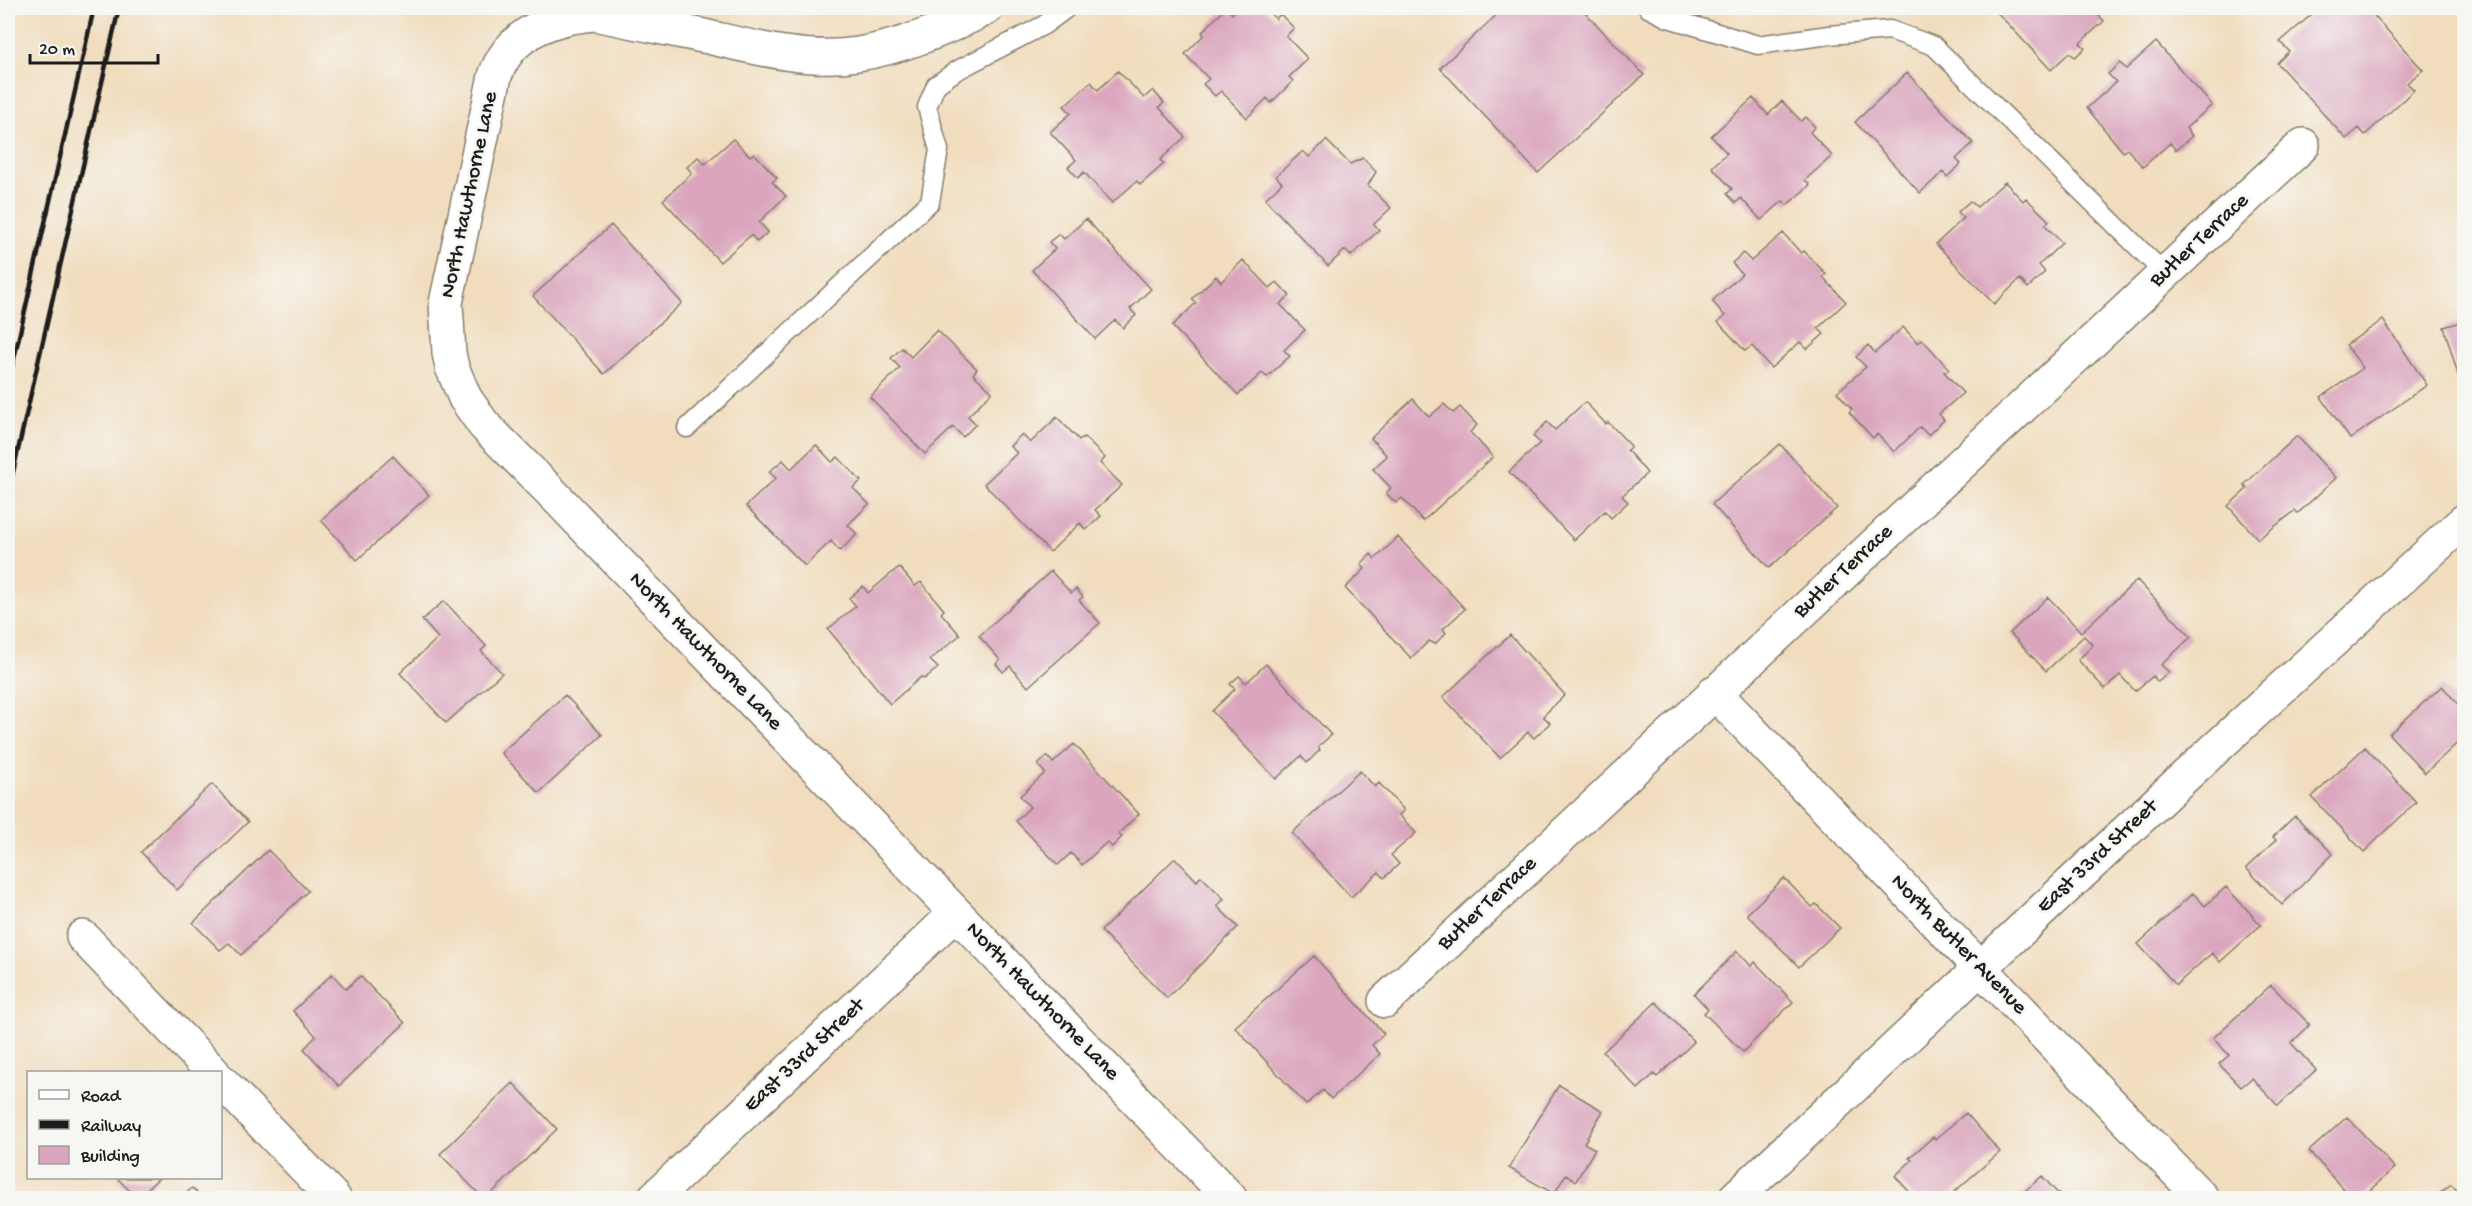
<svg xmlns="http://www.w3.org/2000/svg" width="2472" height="1206" font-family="'Gochi Hand',sans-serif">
	<rect width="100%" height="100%" fill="#f6f6f2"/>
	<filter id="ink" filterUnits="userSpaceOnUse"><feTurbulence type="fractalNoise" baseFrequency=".0167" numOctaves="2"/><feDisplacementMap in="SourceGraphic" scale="12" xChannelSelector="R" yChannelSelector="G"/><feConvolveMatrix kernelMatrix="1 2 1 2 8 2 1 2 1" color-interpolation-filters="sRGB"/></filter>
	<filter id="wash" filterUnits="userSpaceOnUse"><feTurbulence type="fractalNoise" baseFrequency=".008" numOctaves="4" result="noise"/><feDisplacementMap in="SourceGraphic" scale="24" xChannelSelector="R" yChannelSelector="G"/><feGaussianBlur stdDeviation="1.35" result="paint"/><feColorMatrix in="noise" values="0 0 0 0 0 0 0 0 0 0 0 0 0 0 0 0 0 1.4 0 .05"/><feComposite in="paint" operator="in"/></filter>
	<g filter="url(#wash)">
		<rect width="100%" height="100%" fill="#f1ddbe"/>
		<g id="blocks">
			<path fill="#daa5bd" d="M1226,8L1232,14L1238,8H1264L1276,19L1280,14L1294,28L1286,36L1308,59L1289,77L1293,81L1271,103L1267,98L1247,118L1221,91L1215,96L1203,84L1209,79L1185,54L1204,35L1202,32Z
				M1504,8H1581L1644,75L1538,173L1440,68Z
				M1993,8H2091L2104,21L2080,43L2085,48L2075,57L2069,53L2051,70Z
				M2319,8H2367L2423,70L2407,83L2414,90L2365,135L2359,128L2346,139L2277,63L2289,51L2280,42Z
				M2156,42L2212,105L2186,128L2192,136L2176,150L2170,143L2143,167L2127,149L2123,152L2087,108L2116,82L2108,74L2120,63L2126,69Z
				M1118,71L1144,98L1153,90L1164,103L1159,107L1185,137L1160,160L1164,164L1140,185L1137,181L1112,203L1084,172L1078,178L1068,167L1076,160L1050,132L1071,113L1064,106L1091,82L1098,90Z
				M1907,73L1973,143L1956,159L1961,164L1947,177L1943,172L1920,193L1855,122Z
				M1753,98L1768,115L1782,101L1801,121L1806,117L1815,127L1810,132L1832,156L1805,180L1810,185L1787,205L1783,201L1761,220L1741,198L1736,203L1727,194L1732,189L1712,167L1727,153L1711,136Z
				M733,139L750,156L754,153L777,178L772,182L786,196L759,222L768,232L757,242L751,235L720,262L663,200L692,173L687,167L698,157L705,164Z
				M1326,140L1350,164L1363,158L1376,172L1368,185L1391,208L1374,224L1379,230L1351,256L1345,250L1328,266L1265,199L1282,183L1276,176L1303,151L1309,157Z
				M2005,182L2023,201L2026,198L2049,221L2045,225L2062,243L2039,265L2045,272L2028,288L2020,279L1994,304L1936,244L1964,218L1958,212L1970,201L1977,207Z
				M1086,219L1151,289L1130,309L1136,315L1123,328L1115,320L1095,339L1032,270L1055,249L1049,242L1059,234L1064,239Z
				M611,225L682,303L604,374L533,296Z
				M1783,233L1801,253L1804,251L1826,274L1823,277L1846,302L1818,328L1824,334L1807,349L1800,342L1771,368L1752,346L1745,351L1718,322L1725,316L1712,301L1742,274L1732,263L1743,253L1751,261Z
				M1243,260L1270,288L1277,282L1290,296L1280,304L1305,330L1284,350L1290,356L1267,377L1262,373L1238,395L1172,326L1196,303L1192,299L1216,276L1221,282Z
				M2383,320L2427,385L2350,439L2321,397L2363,368L2346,345Z
				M2464,321V384L2461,385L2444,327Z
				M1903,327L1918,343L1922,339L1949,369L1944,372L1963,393L1939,414L1944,420L1928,435L1920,427L1894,452L1877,434L1873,438L1849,412L1852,409L1837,392L1866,367L1856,357L1868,345L1875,353Z
				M937,330L977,369L973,374L992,392L968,416L976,424L963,437L953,427L925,454L870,397L900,368L891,358L902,348L911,357Z
				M1413,399L1429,417L1444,404L1453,413L1460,407L1477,425L1470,432L1493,457L1423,521L1402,498L1396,503L1386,493L1391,488L1373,469L1387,456L1371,438Z
				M1585,402L1606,424L1608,422L1631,446L1627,450L1647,473L1622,496L1628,502L1611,518L1605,511L1574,540L1509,472L1540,443L1533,436L1547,422L1555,430Z
				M1057,417L1079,440L1084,437L1105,458L1100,463L1122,485L1095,510L1101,516L1086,530L1080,523L1050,552L984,484L1017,453L1010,446L1022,434L1030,443Z
				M2297,436L2336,478L2298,513L2295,511L2258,539L2228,506L2247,489L2244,485Z
				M1780,444L1837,508L1769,568L1712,504Z
				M816,445L832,462L838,457L861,481L853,488L869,504L848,525L857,534L840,551L831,541L805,566L746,506L776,478L769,472L783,460L791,469Z
				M393,456L429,495L357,560L321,520Z
				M1398,537L1465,609L1443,629L1446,633L1435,644L1429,641L1411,658L1345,588L1365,569L1361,564L1371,554L1375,559Z
				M899,567L915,586L921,582L944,610L941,613L960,635L930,660L938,668L924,679L921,677L890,704L828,629L856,606L849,598L863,586L868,593Z
				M1051,571L1071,593L1076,589L1083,597L1079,600L1100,623L1028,687L1010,666L1003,672L996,664L1000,660L979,636Z
				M2137,580L2191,637L2161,665L2169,672L2158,682L2153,676L2135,691L2120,675L2105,689L2078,660L2093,645L2084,636L2046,671L2010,633L2048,597L2081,632Z
				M444,601L486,646L481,651L502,673L446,723L400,673L438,638L422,620Z
				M1510,635L1565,695L1543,716L1550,723L1534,738L1528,732L1500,758L1443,697Z
				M1266,664L1331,735L1318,747L1320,750L1307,763L1301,756L1276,779L1212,711L1235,689L1230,684L1239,676L1246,683Z
				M2442,686L2464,711V737L2425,773L2389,734Z
				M565,695L602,735L539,793L501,753Z
				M1074,744L1139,814L1118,834L1122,837L1112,847L1107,842L1082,865L1071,853L1058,865L1016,821L1030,807L1020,796L1045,773L1038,765L1047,756L1053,763Z
				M2365,747L2416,802L2364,852L2312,797Z
				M1360,771L1375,787L1379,783L1404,810L1399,815L1416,833L1391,855L1399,864L1384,878L1379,872L1351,897L1292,833Z
				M212,784L248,822L177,890L141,852Z
				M2295,816L2333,854L2282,905L2246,868L2276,840L2273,837Z
				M268,850L308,891L241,955L229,943L220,950L193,923Z
				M1175,858L1197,881L1201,876L1224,899L1217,906L1238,927L1167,998L1101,931Z
				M1784,878L1812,907L1816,904L1840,928L1799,967L1747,914Z
				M2226,887L2261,925L2220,962L2212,953L2176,985L2138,944L2193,893L2205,906Z
				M1737,951L1751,966L1755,962L1793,1002L1743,1052L1704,1013L1708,1009L1694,994Z
				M1314,956L1384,1034L1372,1045L1380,1054L1331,1099L1323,1090L1306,1105L1235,1027Z
				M332,974L346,989L360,976L405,1023L339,1086L304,1049L316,1036L293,1011Z
				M2271,985L2310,1025L2291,1043L2316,1070L2278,1106L2252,1078L2241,1087L2219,1064L2229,1055L2213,1038Z
				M1656,1002L1694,1042L1657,1077L1654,1074L1638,1089L1603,1052Z
				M513,1083L557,1129L487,1198H483L440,1154Z
				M1559,1085L1603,1111L1584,1143L1595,1149L1576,1181L1566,1174L1554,1194L1509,1168Z
				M1966,1113L2000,1152L1947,1198H1915L1895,1176L1912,1160L1909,1158L1933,1137L1935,1139Z
				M2347,1117L2395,1168L2361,1198H2351L2309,1151Z
				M2042,1176L2062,1198H2017Z
				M117,1178H159L137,1198Z
				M2451,1184L2464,1198H2434Z
				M192,1188L202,1198H181Z"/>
		</g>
	</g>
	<g filter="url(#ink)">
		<use href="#blocks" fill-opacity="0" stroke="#867c6d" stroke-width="1.5"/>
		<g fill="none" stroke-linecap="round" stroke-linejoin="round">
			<g stroke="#867c6d" stroke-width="21">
				<path id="lane" d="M1648,8L1668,18L1758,45L1829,35L1890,30L1934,46L2165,274
					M687,428L930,202L939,150L927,107L936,85L956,71L1044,25L1067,8"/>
			</g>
			<g stroke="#867c6d" stroke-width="36">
				<path id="street" d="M987,8C948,28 902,47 858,54C808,62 756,48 708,37C670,29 632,22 595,14C553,17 510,32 495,76L446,303L449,353L452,367L465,398L484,425L553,494L1230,1198
					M1714,692L2202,1198
					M83,937L213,1072
					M1385,1001L2303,145
					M220,1080L334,1198
					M654,1198L956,913
					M1735,1198L2180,781L2464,521"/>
			</g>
			<use href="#lane" stroke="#fff" stroke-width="18"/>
			<use href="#street" stroke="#fff" stroke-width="33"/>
			<path stroke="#1c1c1c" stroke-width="4.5" d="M8,385L94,8
				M8,494L119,8"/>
		</g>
	</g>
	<g text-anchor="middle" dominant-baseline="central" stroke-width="5" stroke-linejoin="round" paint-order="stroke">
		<g font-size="22" fill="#1c1c1c" stroke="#f6f6f2">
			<text transform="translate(470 195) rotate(-78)">North Hawthorne Lane</text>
			<text transform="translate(2200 241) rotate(-43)">Butler Terrace</text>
			<text transform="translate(1844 572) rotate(-43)">Butler Terrace</text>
			<text transform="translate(705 652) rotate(46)">North Hawthorne Lane</text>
			<text transform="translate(2098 857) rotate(-43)">East 33rd Street</text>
			<text transform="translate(1488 904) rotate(-43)">Butler Terrace</text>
			<text transform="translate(1958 945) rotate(46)">North Butler Avenue</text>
			<text transform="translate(1042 1002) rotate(46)">North Hawthorne Lane</text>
			<text transform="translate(805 1056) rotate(-43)">East 33rd Street</text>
		</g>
	</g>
	<rect width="2472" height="1206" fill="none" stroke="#f6f6f2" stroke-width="30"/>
	<rect x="27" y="1071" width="195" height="108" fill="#f6f6f2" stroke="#9f9f9c" stroke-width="1.5"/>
	<rect x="39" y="1090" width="30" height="9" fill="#ffffff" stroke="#9f9f9c" stroke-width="1.5"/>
	<text x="81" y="1101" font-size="18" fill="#1c1c1c">Road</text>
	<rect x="39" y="1120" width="30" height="9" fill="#1c1c1c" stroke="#9f9f9c" stroke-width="1.5"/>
	<text x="81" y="1131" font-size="18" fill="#1c1c1c">Railway</text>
	<rect x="39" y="1146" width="30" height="18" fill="#daa5bd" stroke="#9f9f9c" stroke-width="1.5"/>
	<text x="81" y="1161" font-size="18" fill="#1c1c1c">Building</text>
	<path d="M30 54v9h128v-9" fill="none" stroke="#1c1c1c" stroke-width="3"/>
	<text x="39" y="54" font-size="18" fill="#1c1c1c" stroke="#f6f6f2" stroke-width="4.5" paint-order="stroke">20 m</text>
</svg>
